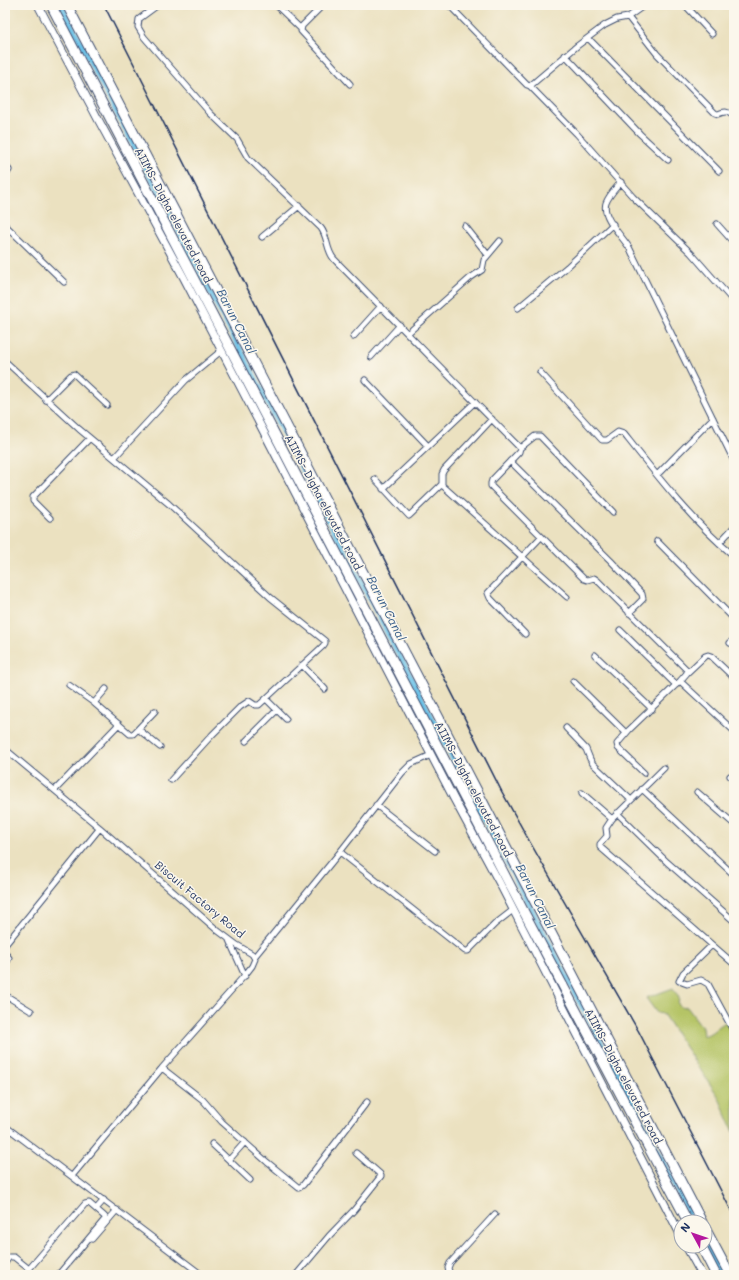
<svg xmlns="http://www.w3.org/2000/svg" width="739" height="1280" font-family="Mali,sans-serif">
	<rect width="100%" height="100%" fill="#fbf7ec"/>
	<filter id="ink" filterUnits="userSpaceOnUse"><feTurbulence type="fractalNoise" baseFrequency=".025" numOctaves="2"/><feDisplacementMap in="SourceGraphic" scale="8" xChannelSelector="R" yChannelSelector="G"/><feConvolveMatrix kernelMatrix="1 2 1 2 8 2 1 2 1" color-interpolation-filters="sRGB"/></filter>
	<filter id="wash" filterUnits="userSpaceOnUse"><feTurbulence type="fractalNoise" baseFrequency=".012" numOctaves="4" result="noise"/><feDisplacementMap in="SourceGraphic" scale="16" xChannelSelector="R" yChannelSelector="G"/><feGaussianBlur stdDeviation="0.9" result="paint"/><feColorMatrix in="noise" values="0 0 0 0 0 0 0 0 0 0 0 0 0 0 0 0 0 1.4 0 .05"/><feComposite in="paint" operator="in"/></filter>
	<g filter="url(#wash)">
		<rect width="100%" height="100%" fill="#ebe1c0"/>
		<path fill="#b5c466" stroke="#687a62" d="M673,988L679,998L678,1004L682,1008L687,1007L702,1027L703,1036C713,1034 717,1026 726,1022L734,1038V1132L718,1096L663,1014L657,1013L646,998Z"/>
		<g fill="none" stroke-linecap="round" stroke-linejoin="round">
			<path stroke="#6cc3e9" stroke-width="6" d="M61,5L694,1222
				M706,1246L721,1275"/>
		</g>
	</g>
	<g filter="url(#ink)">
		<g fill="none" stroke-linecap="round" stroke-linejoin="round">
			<g stroke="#3a4a6d" stroke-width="7">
				<path id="street" d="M158,5L139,19L138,27L144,37L210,113L237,139L248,158L321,228C328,237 326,250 334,259L520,448L519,452L492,480L491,483V486L584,579L587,580L594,578L597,580L687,670V673L680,681L629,730L617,744L618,748L644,773
					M276,5L301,29
					M323,5L302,26L301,31L350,84
					M449,5L527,85L530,86L577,46L605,25L617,19L628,17L645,5
					M685,5L712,34
					M628,17L657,54L715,113L718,114C725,111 728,111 734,117
					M588,38L719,171
					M565,55L640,134L668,160
					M530,86L577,134L633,197L691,253L734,302
					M5,165L9,170L5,176
					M621,182C616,188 609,195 606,203C601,217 624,238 630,249L734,461
					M717,224L734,243
					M5,225L64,282
					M465,226L488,255
					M262,237L299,206
					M518,308L567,267L613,224
					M408,333L470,278L482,270L484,260L500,241
					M353,337L381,306
					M371,357L400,325
					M5,361L79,429L169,504L270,597L325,641V643L323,646L259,705H255L249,701L240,707L212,735L171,780
					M540,372L602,440H607L618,432L624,434C658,477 692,521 734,556
					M365,380L428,446
					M46,400L71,375L74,374L107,405
					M520,448L535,436H540L613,512
					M114,458L186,380L221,351
					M510,461L611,561L642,594L643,599L629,613
					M657,475L713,418
					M375,479L409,516L439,487L441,485L443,486L567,597
					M442,485V474L444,470L492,419
					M383,489L475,402
					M50,518L33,501V497L90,438
					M657,541L734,619
					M719,543L734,527
					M620,630L676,685
					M525,634L490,598L488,593L541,537
					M730,643L734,639
					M595,655L652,709
					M302,665L325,689
					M687,673L705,656L708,655L711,656L731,675H734
					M573,681L626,733
					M680,681L734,731
					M69,685L94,703
					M106,689L94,703L130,734H133L138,729L160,747
					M266,699L286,719
					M566,728L586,749L590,759L593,764L631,800
					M138,729L155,711
					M246,741L277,710
					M5,749L100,828L217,930L237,945L252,954L255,959L252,966L245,975L162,1068L72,1176
					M664,768L612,819L606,828L607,836L600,844V847L734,964
					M730,776L734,780
					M642,789L734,875
					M55,790L119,724
					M697,792L734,824
					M582,793L612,819
					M376,805L435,851
					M617,813L667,862L734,921
					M340,852L465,951H468L495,924L513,910
					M229,940L245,976
					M5,945L100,828
					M712,945L683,973L679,981L687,984L701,980L708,984L734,1032
					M5,953L9,958L5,965
					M255,956L340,852L402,773L411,764L431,755
					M5,995L31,1011
					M162,1068L203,1100L222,1122L267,1162L299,1188L303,1185L367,1102
					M5,1126L202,1275
					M212,1144L250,1180
					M229,1160L245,1142
					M96,1209L104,1200
					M92,1239L117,1210
					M5,1263L9,1257H14L29,1269L85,1204L89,1203L104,1216L105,1217V1219L58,1275
					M296,1275L329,1236L354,1210L381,1176L380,1174L356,1153
					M450,1275L448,1268L450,1263L495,1214"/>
			</g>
			<g stroke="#3a4a6d" stroke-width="9">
				<path id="secondary" d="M38,5L99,121L184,278L454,799L499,882L681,1236
					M686,1246L702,1275"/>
			</g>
			<g stroke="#3a4a6d" stroke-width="11">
				<path id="highway" d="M51,5L525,914L688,1222
					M67,5L702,1222
					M705,1228L730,1275
					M701,1246L716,1275"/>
			</g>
			<use href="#street" stroke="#fff" stroke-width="5"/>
			<use href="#secondary" stroke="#fff" stroke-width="7"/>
			<use href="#highway" stroke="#fff" stroke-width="9"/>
			<path stroke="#1b2f5e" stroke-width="1.5" d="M104,5L502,792L531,844L639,1032L734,1216"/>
		</g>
	</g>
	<g text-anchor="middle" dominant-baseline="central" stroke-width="3" stroke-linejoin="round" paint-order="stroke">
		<g font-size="11" fill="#1b2f5e" stroke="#fbf7ec">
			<text transform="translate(174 215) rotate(62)">AIIMS- Digha elevated road</text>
			<text transform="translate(324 502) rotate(62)">AIIMS- Digha elevated road</text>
			<text transform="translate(474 789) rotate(62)">AIIMS- Digha elevated road</text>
			<text transform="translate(200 899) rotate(40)">Biscuit Factory Road</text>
			<text transform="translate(624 1076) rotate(62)">AIIMS- Digha elevated road</text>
		</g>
		<g font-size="12" font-style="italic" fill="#335b88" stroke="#fbf7ec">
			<text transform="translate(237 321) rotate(63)">Barun Canal</text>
			<text transform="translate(387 608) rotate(63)">Barun Canal</text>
			<text transform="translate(536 896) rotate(63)">Barun Canal</text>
		</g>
	</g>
	<rect width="739" height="1280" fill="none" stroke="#fbf7ec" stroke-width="20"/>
	<g transform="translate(693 1234) rotate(310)"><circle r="19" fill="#fbf7ec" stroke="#a1a7b3"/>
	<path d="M0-3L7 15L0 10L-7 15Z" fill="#b5179e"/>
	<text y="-6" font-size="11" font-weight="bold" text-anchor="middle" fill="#1b2f5e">N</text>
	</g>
</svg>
